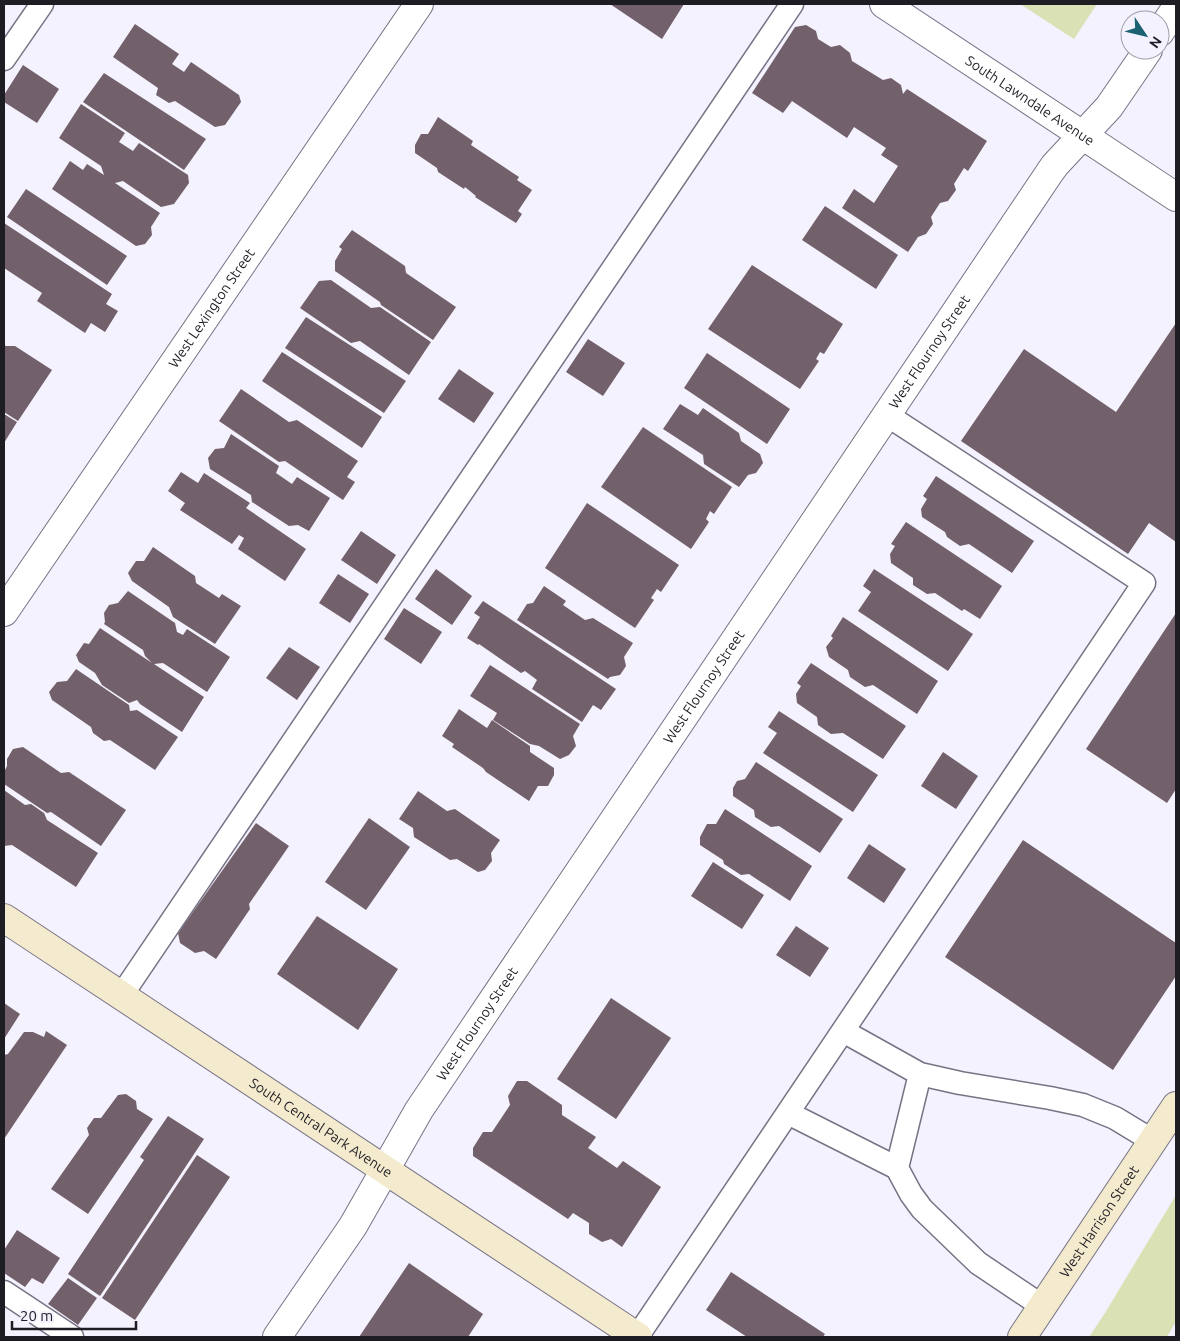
<svg xmlns="http://www.w3.org/2000/svg" width="1180" height="1341" font-family="Ubuntu,sans-serif">
	<rect width="100%" height="100%" fill="#f4f2fe"/>
	<path fill="#d9e1b5" d="M1020,4H1097L1074,39Z
		M1176,1195V1321L1167,1337H1089L1105,1313Z"/>
	<path fill="#72606a" d="M610,4H684L662,39Z
		M135,24L179,54L172,64L184,72L191,62L239,95L241,102L225,125L215,127L175,101L169,103L156,95L158,88L113,57Z
		M806,25L816,31L818,39L831,47L840,45L850,53L852,61L883,80L891,78L901,85L903,94L907,89L987,141L968,171L964,168L954,184L956,190L948,201L940,203L931,217L933,224L926,234L918,237L908,252L842,208L854,189L874,203L898,166L881,155L886,148L854,127L847,138L792,101L783,113L752,93L795,27Z
		M23,65L59,89L37,123L4,102V95Z
		M104,73L206,139L184,170L83,102Z
		M81,104L125,133L119,142L133,151L139,143L188,175L189,183L174,204L161,207L123,181L115,183L160,213L151,227L152,235L145,244L136,246L52,189L70,161L83,170L87,164L104,175L101,166L59,138Z
		M438,117L473,141L471,145L519,177L517,180L532,190L518,211L522,214L516,223L475,197L476,196L465,187L464,189L438,172L437,168L415,153V145L421,134H428Z
		M26,189L127,256L107,285L7,217Z
		M825,206L898,255L876,289L802,240Z
		M4,223L112,294L106,304L118,311L105,332L91,323L85,333L37,301L42,293L4,268Z
		M352,230L405,266L406,273L456,307L433,340L381,305L380,302L335,271V261L342,249L339,247Z
		M752,265L843,324L824,354L820,352L816,359L819,361L800,389L708,329Z
		M331,280L371,308L380,307L431,342L409,375L360,341L351,343L300,308L319,281Z
		M306,317L406,381L384,413L285,348Z
		M1176,323V542L1149,523L1128,554L961,441L1024,349L1116,412Z
		M588,339L625,363L603,396L566,372Z
		M4,345L6,346H15L52,370L18,421L4,412Z
		M282,352L382,417L362,448L262,381Z
		M707,353L790,409L767,444L684,388Z
		M459,369L494,393L474,423L438,399Z
		M241,389L289,422L297,420L358,461L347,477L355,482L343,500L285,461L279,462L219,421Z
		M680,404L698,415L703,408L739,433L741,441L760,454L763,463L756,473L748,475L739,487L704,464L703,455L663,429Z
		M4,414L17,422L4,443Z
		M643,427L732,487L714,514L710,511L706,519L709,522L691,549L601,487Z
		M231,434L279,466L276,473L292,484L297,477L330,498L309,531L298,525L289,526L252,502L251,495L210,469L208,458L215,449L224,448Z
		M181,472L198,483L204,473L250,503L246,508L306,549L285,581L238,549L244,538L239,535L232,544L180,510L185,503L168,491Z
		M936,476L1034,541L1012,573L969,544L960,546L947,537L945,532L922,517L921,509L927,499L923,496Z
		M587,503L679,565L661,592L657,589L651,598L654,600L635,628L545,568Z
		M906,522L1002,586L980,619L964,609L962,611L935,593L927,594L913,585V578L891,563L890,554L895,546L891,544Z
		M361,531L396,555L377,584L341,560Z
		M153,547L195,576L196,583L219,598L222,594L241,606L215,644L173,617L169,607L132,581L128,573L136,561H144Z
		M436,569L472,596L452,625L415,599Z
		M874,569L973,634L948,671L858,611L871,592L863,586Z
		M338,574L369,594L350,623L319,603Z
		M544,586L566,601L563,605L585,620L593,618L633,643L624,657L626,666L620,675L610,677L608,679L517,620L527,604L533,603Z
		M128,591L175,623L177,632L183,635L187,629L230,657L207,692L163,663L154,664L204,697L182,732L140,704L137,700L129,703L102,685L95,673L79,662L76,655L84,643L89,644L100,628L152,663L145,656L143,650L104,624L105,622L104,613L109,605L118,603Z
		M483,601L616,689L601,710L593,705L582,722L532,689L537,680L525,671L521,673L479,644L478,645L467,638L480,617L474,613Z
		M404,608L442,632L421,664L384,639Z
		M1176,613V789L1167,803L1086,749Z
		M843,617L938,681L917,714L873,685L865,687L850,677L848,670L829,657L826,647L833,638L831,636Z
		M289,647L320,667L297,700L266,678Z
		M811,663L906,726L883,759L843,733L831,734L818,725L817,717L797,703L796,694L801,686L797,683Z
		M490,665L580,724L573,736L576,746L569,755L560,759L539,746L530,744L493,720L497,713L470,696Z
		M76,669L129,705L130,711L137,710L178,737L155,770L110,740L104,741L93,733L91,727L52,700L49,692L57,682L67,681Z
		M459,709L487,728L492,720L530,746V752L554,768V775L548,786H538L529,801L486,772L483,768L452,747L454,744L442,736Z
		M779,711L878,775L853,812L763,753L777,733L768,727Z
		M23,747L61,773L69,772L126,810L101,846L51,812L47,813L4,784V772L7,766V759L13,749Z
		M943,752L978,776L956,809L921,786Z
		M756,762L843,819L820,853L779,826L771,827L755,817L754,810L733,796V788L737,781L745,779Z
		M4,790L25,805L31,804L44,813L47,820L98,853L76,887L12,845L4,846Z
		M418,791L447,811L455,809L500,840L491,853L492,861L485,870L478,872L457,859L450,860L414,837L413,828L399,819Z
		M725,809L812,866L790,901L749,874L741,875L724,864L723,860L700,845V837L707,824H716Z
		M369,818L410,847L366,910L325,882Z
		M256,823L289,846L249,904L250,909L216,959L204,951L195,953L180,943L178,933Z
		M1023,840L1176,943V976L1113,1070L945,957Z
		M869,844L906,869L884,903L847,878Z
		M713,862L764,895L742,929L691,896Z
		M317,916L398,969L358,1030L277,974Z
		M796,926L829,948L810,977L776,955Z
		M611,998L671,1038L616,1119L557,1079Z
		M4,1003L20,1014L4,1039Z
		M46,1031L67,1045L4,1139V1055L8,1054L24,1032H33L44,1037Z
		M517,1081H527L562,1105V1115L596,1137L588,1148L617,1168L623,1161L661,1187L622,1247L611,1239L602,1242L589,1234V1223L573,1213L568,1219L473,1156V1148L483,1132H492L510,1105L508,1096Z
		M126,1094L136,1101L137,1109L153,1119L88,1214L51,1189L89,1135L87,1128L94,1118H101L118,1095Z
		M168,1116L204,1139L100,1296L68,1274L144,1160L140,1157Z
		M197,1155L230,1177L135,1320L102,1298Z
		M17,1230L60,1258L43,1284L32,1278L25,1287L4,1273V1250Z
		M409,1263L483,1314L468,1337H359Z
		M731,1272L825,1334L823,1337H747L706,1310Z
		M68,1278L97,1298L78,1325L48,1304Z"/>
	<g fill="none" stroke-linecap="round" stroke-linejoin="round">
		<g stroke="#777385" stroke-width="25">
			<path id="lane" d="M4,59L42,4
				M121,996L792,4
				M843,1031L920,1074L960,1083L1050,1098L1083,1105L1115,1118L1153,1141
				M920,1074L897,1168L911,1194L922,1209L978,1263L1042,1306
				M788,1113L897,1168
				M4,1292L72,1337
				M637,1337L1144,583L887,415"/>
		</g>
		<g stroke="#777385" stroke-width="30">
			<g id="street">
				<path id="s1" d="M884,4L1176,197"/>
				<path d="M1160,32L1176,8"/>
				<path id="s2" d="M4,612L419,4"/>
				<path id="s3" d="M277,1337L353,1226L419,1110L1050,172L1055,165L1109,107L1148,50"/>
			</g>
		</g>
		<g stroke="#777385" stroke-width="30">
			<g id="secondary">
				<path id="s4" d="M4,918L638,1337"/>
				<path id="s5" d="M1022,1337L1176,1106"/>
			</g>
		</g>
		<use href="#lane" stroke="#fff" stroke-width="22"/>
		<use href="#street" stroke="#fff" stroke-width="28"/>
		<use href="#secondary" stroke="#f4eace" stroke-width="28"/>
	</g>
	<g text-anchor="middle" dominant-baseline="central" stroke-width="5" stroke-linejoin="round" paint-order="stroke">
		<g font-size="14" fill="#1e1d24" stroke="#f4f2fe">
			<text stroke="none"><textPath href="#s1" startOffset="175">South Lawndale Avenue</textPath></text>
			<text stroke="none"><textPath href="#s2" startOffset="368">West Lexington Street</textPath></text>
			<text stroke="none"><textPath href="#s3" startOffset="1182">West Flournoy Street</textPath></text>
			<text stroke="none"><textPath href="#s3" startOffset="778">West Flournoy Street</textPath></text>
			<text stroke="none"><textPath href="#s3" startOffset="372">West Flournoy Street</textPath></text>
			<text stroke="none"><textPath href="#s4" startOffset="380">South Central Park Avenue</textPath></text>
			<text stroke="none"><textPath href="#s5" startOffset="139">West Harrison Street</textPath></text>
		</g>
	</g>
	<rect width="1180" height="1341" fill="none" stroke="#1e1d24" stroke-width="10"/>
	<g transform="translate(1145 35) rotate(125)"><circle r="24" fill="#f4f2fe" stroke="#9e9da7"/>
	<path d="M0-4L9 19L0 12L-9 19Z" fill="#1b6272"/>
	<text y="-8" font-size="14" font-weight="bold" text-anchor="middle" fill="#1e1d24">N</text>
	</g>
	<path d="M12 1321v8h124v-8" fill="none" stroke="#1e1d24" stroke-width="2.5"/>
	<text x="20" y="1321" font-size="15" fill="#1e1d24" stroke="#f4f2fe" stroke-width="4" paint-order="stroke">20 m</text>
</svg>
